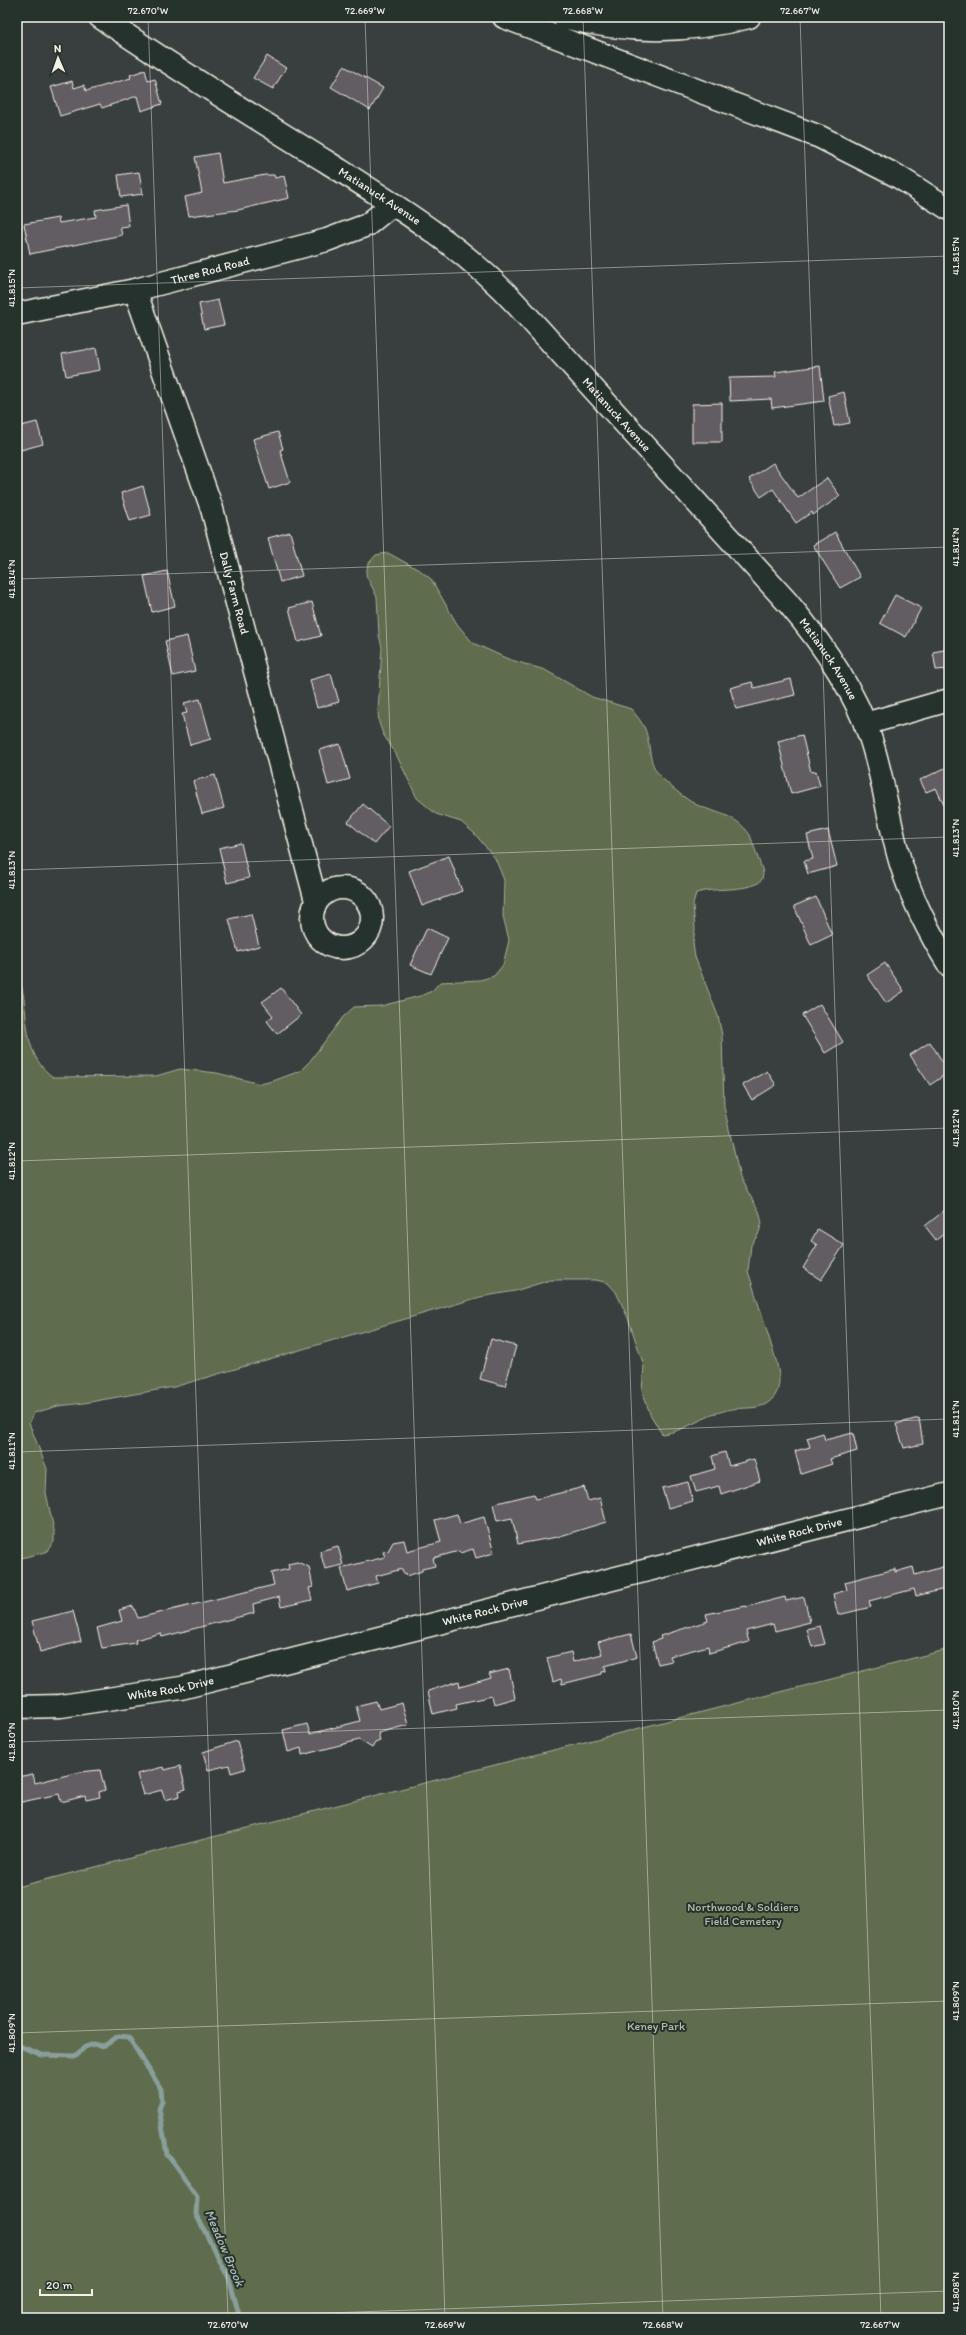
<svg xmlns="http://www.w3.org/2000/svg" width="966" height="2335" font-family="Itim,sans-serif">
	<rect width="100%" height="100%" fill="#383f3e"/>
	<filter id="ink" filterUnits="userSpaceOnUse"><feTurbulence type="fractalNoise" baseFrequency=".025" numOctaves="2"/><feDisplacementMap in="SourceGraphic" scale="8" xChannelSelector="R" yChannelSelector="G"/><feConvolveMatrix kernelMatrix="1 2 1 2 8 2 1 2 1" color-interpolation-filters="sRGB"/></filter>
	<g filter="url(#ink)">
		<path fill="#5e6c4e" stroke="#a9ae9b" d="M388,553L421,571L431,579L457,624L473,643L508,659L545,670L592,697L631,709C636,715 642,722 645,729C653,750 645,763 666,782C675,790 684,798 695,804C716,814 735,813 750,835L763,872C763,877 762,881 758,883C741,892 715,887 696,893L693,905L695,929L693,943L695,957L718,1016L722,1035L724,1107L740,1178L759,1211L762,1223L758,1235L751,1245L748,1271L776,1360C779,1372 782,1388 773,1398C762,1412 743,1406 727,1410C705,1415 684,1432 662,1434L650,1414L642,1390L644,1366L628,1318L616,1292L608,1283L596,1280H550L515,1291L480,1297L174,1387L84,1403L58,1406L34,1413L29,1423L47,1469L46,1493L54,1530V1542L46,1552L17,1559V970C20,980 23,990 24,1000C28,1030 27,1058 53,1077L156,1076L180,1069L217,1073L260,1084L273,1081L300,1071L310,1061L343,1017L354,1007L381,1006L420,996L432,991L440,982L480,980L494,976L503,965L509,940L503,916L504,880L495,858L474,833L461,822L436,814L417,798L396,754L383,734L379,723L378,711L382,647L379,635L377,597L366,575L368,564L376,555Z
			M949,1649V2318H17V1887Z"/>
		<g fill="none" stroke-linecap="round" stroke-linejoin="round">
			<path stroke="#8a9f9c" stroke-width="5" d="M17,2045L42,2055L75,2056L85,2047L94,2044C104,2049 110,2042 118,2036L128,2037L131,2041L161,2089L162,2101L159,2109L167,2154L197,2196L196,2214L229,2279L240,2318"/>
		</g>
		<path fill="#625b64" stroke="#f4f1e8" d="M267,56L286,68L273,89L253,78Z
			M344,66L383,88L370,110L331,87Z
			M145,70L148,81L155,79L162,104L141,111L137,96L102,108L100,104L60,116L51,87L72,81L74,88L84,85L86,91L131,78L130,75Z
			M218,153L223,183L265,175H274L275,178L284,176L289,198L238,210L189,216L185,197L202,193L195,157Z
			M139,172L143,194L121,197L118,175Z
			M126,205L129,226L120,227L122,235L30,254L24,224L58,218L59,223L96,217L95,210Z
			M218,300L224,325L204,329L199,304Z
			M96,348L100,370L66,376L62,354Z
			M820,366L824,401L772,408L771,399L730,401L729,378L776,377L775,372Z
			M844,392L850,423L834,426L828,396Z
			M722,403V442H692V404Z
			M37,422L43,444L17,451V427Z
			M278,432L283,449L280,450L290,482L269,489L253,439Z
			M773,463L798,498L827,478L840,496L813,515L812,512L796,523L773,489L761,497L749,479Z
			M143,486L151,515L130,521L121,493Z
			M290,532L302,576L280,582L268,538Z
			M835,532L860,577L840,588L813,545Z
			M167,571L175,606L152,612L144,576Z
			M895,595L921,608L906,637L880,623Z
			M312,602L321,636L298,642L289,608Z
			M187,636L195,671L173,676L165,641Z
			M949,649V669L936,670L933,652Z
			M331,674L339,702L317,708L310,680Z
			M791,679L795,695L736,709L730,688L752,682L754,688Z
			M200,699L211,739L190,745L182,714L187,713L184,703Z
			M802,735L811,772L816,771L820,786L791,794L778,741Z
			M340,744L350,779L328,785L319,750Z
			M949,766V816L936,788L926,792L920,780Z
			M215,775L224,808L202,814L193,781Z
			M363,804L389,826L374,844L348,822Z
			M828,830L837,866L808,874L804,861L813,859L807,835Z
			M241,843L249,878L227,883L219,848Z
			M449,856L462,891L422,906L409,871Z
			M816,897L832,935L811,945L794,906Z
			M251,914L259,946L238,952L229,919Z
			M427,928L448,938L431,974L410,965Z
			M885,963L904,991L886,1003L867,975Z
			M281,988L301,1015L277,1034L267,1021L273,1016L262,1002Z
			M820,1004L843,1042L825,1053L802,1015Z
			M930,1042L949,1072L930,1085L910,1055Z
			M767,1071L776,1085L752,1100L743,1085Z
			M949,1207V1230L936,1240L925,1226Z
			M818,1229L844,1245L821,1280L803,1268L817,1245L811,1241Z
			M491,1339L516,1346L505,1386L480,1379Z
			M919,1418L923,1444L904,1448L896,1424Z
			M823,1433L825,1440L853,1433L857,1451L830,1459L832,1464L801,1474L795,1451L810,1447L807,1438Z
			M725,1452L729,1466L754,1459L760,1481L721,1494L719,1486L696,1492L691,1476L715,1469L712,1456Z
			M688,1482L693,1501L668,1508L662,1488Z
			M584,1487L588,1501L600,1498L606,1522L557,1537L518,1544L512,1518L497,1521L493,1504L534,1494L536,1499Z
			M457,1514L460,1524L484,1517L494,1553L476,1558L473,1549L460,1553L459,1551L433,1558L435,1566L422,1569V1571L407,1576L406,1573L404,1574L402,1569L376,1576L378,1583L347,1591L341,1568L385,1557L383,1552L388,1551L393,1542L404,1540L407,1551L441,1542L435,1520Z
			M338,1546L343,1565L325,1569L320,1551Z
			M297,1562L309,1567L313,1587L309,1588L312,1600L281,1607L279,1597L253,1604L254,1613L162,1637L161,1633L135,1640L136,1643L102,1648L97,1628L122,1621L119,1610L133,1606L138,1618L274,1585L271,1573L289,1569L288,1564Z
			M949,1565V1588L916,1596L914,1589L869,1601L871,1607L838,1615L833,1594L847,1590L845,1582L895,1569V1572L913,1567L915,1575Z
			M785,1597L786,1601L804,1597L810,1622L775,1631L773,1624L746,1631L749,1642L709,1653L708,1646L670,1656L672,1661L658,1664L652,1642L661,1639L660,1636L708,1621L706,1614L746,1606V1607Z
			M73,1611L81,1641L40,1652L32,1621Z
			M820,1626L825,1644L812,1647L807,1629Z
			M631,1634L637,1657L605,1666L606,1671L602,1672V1674L562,1684L561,1679L553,1682L547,1658L571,1652L573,1662L602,1654L598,1642Z
			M509,1669L515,1698L494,1704L492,1696L456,1704L457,1708L433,1714L428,1691L459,1681L460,1687L491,1678L489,1674Z
			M376,1701L379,1709L402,1703L408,1725L378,1733L380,1741L375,1743L372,1748L359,1740L302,1755L301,1748L288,1752L283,1730L307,1724L310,1734L360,1721L356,1706Z
			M237,1741L245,1769L231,1773L229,1765L208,1770L203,1752Z
			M180,1766L186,1789L179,1791L180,1796L165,1800L162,1790L143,1795L137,1774L159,1768L164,1767L165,1770Z
			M100,1770L105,1790L99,1792L100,1797L86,1800L85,1796L61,1802L59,1794L17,1803V1777L33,1774L35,1783L80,1772Z"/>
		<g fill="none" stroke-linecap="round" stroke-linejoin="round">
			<g stroke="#f4f1e8" stroke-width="25">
				<g id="minor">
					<path id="s1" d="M100,17C174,68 251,115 327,162C395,205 463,246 518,306L788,603C822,643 853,687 870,737C884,778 888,822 901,864C912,900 929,933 949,965"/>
					<path id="s2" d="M135,290L212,509L316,901"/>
					<path id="s3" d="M17,314L135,290L327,240L367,225L393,204"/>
					<path d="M865,724L949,700"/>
					<circle cx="342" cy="918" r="30"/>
					<path id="s4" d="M17,1707L61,1706L181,1688L949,1494"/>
				</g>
			</g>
			<g stroke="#f4f1e8" stroke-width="25">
				<path id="highway" d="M504,17L820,137L897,176L949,209
					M564,17C625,33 688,33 749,17"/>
			</g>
			<use href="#minor" stroke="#26332d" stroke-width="22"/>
			<use href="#highway" stroke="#26332d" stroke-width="22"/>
		</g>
	</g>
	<path fill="none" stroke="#f4f1e8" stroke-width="1" stroke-opacity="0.45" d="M148,17L228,2318M365,17L445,2318M583,17L663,2318M800,17L881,2318M17,288L949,256M17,579L949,547M17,870L949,837M17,1161L949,1128M17,1452L949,1419M17,1742L949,1710M17,2033L949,2001M187,2318L949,2291"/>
	<g text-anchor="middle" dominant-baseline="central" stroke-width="4" stroke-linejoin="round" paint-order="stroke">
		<g font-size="12" fill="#f4f1e8" stroke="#26332d">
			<text stroke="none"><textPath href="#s1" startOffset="332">Matianuck Avenue</textPath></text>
			<text stroke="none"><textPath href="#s3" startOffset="198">Three Rod Road</textPath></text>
			<text stroke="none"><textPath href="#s1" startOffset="656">Matianuck Avenue</textPath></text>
			<text stroke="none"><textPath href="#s2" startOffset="319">Dally Farm Road</textPath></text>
			<text stroke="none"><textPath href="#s1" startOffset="980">Matianuck Avenue</textPath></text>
			<text stroke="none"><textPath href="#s4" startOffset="803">White Rock Drive</textPath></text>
			<text stroke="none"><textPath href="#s4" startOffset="479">White Rock Drive</textPath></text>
			<text stroke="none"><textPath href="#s4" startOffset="155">White Rock Drive</textPath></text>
		</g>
		<g font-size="12" fill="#b8bcaa" stroke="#26332d">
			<text x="743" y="1907">Northwood &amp; Soldiers<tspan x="743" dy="14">Field Cemetery</tspan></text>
			<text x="656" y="2026">Keney Park</text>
		</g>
		<g font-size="13" font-style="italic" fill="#aebbb6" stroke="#26332d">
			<text transform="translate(225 2248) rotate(67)">Meadow Brook</text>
		</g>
	</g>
	<rect width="966" height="2335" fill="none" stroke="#26332d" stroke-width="44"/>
	<g transform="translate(58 58) rotate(358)" stroke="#26332d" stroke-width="3" paint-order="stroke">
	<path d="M0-3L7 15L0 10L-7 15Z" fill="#f4f1e8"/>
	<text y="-6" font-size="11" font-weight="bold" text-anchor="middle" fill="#f4f1e8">N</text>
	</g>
	<path d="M40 2289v6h52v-6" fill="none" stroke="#f4f1e8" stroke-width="2"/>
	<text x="46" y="2289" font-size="12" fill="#f4f1e8" stroke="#26332d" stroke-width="3" paint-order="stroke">20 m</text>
	<rect x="22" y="22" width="922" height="2291" fill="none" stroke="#f4f1e8" stroke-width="1.5"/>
	<g font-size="10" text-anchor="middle" fill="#f4f1e8">
		<text x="148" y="14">72.670°W</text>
		<text x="365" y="14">72.669°W</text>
		<text x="583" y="14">72.668°W</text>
		<text x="800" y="14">72.667°W</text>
		<text transform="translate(955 256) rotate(-90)" y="4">41.815°N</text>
		<text transform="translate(11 288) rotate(-90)" y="4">41.815°N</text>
		<text transform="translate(955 547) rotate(-90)" y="4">41.814°N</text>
		<text transform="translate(11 579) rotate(-90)" y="4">41.814°N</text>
		<text transform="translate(955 838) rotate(-90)" y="4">41.813°N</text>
		<text transform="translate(11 870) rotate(-90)" y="4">41.813°N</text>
		<text transform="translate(955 1128) rotate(-90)" y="4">41.812°N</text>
		<text transform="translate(11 1161) rotate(-90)" y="4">41.812°N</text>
		<text transform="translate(955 1419) rotate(-90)" y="4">41.811°N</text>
		<text transform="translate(11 1451) rotate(-90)" y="4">41.811°N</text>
		<text transform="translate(955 1710) rotate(-90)" y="4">41.810°N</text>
		<text transform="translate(11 1742) rotate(-90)" y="4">41.810°N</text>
		<text transform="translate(955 2001) rotate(-90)" y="4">41.809°N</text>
		<text transform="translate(11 2033) rotate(-90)" y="4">41.809°N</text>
		<text transform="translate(955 2292) rotate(-90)" y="4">41.808°N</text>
		<text x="228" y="2328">72.670°W</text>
		<text x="445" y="2328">72.669°W</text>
		<text x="663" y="2328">72.668°W</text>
		<text x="880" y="2328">72.667°W</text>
	</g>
</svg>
